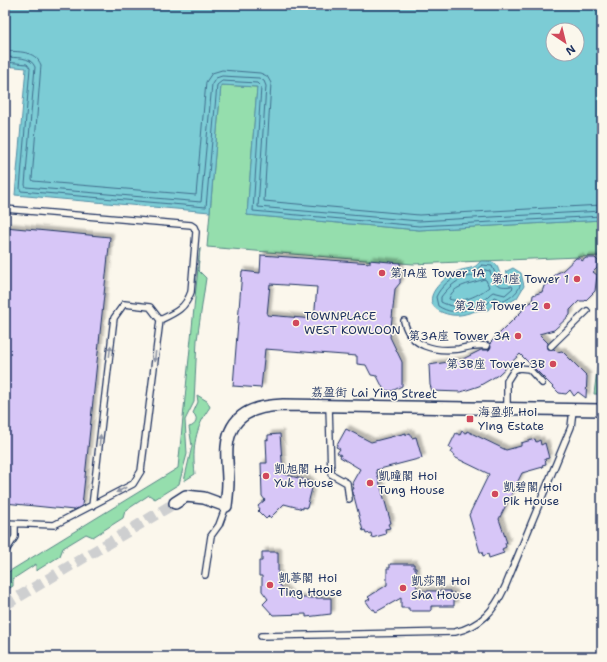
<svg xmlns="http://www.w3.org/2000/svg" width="607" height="662" font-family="'Shantell Sans','LXGW WenKai TC',sans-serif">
	<defs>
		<filter id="shadow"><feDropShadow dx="3.5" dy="-3.5" stdDeviation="1" flood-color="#0004"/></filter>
	</defs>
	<rect width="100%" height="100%" fill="#fbf7ec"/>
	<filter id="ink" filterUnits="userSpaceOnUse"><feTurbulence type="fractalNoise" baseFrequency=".025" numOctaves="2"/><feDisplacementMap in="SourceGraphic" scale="8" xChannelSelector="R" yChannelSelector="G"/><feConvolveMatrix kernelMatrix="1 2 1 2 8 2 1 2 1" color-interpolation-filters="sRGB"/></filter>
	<g filter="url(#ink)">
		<path fill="#95dead" stroke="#588686" d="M221,85L257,87L247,215L419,230L602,220V256L413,264L207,247Z
			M200,248L198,270L206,278L197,340L194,402L185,420L187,454L179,484L155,499L149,495L125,511L123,518L93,537L86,534L63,548L60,556L36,571V564L13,579V586L5,591V574L178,468Z
			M602,331V394H594Z
			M197,395L207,401L210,407C195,428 192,448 195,474L184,481L192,446L189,427C196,426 199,418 193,413L198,402Z"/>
		<path fill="#7bccd5" stroke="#558da5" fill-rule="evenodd" d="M5,5H602V220L419,230L247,215L257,87L221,85L210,212L15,195L26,68L5,66ZM553,30H577V54H553Z
			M481,261C497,261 497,264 501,278L510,276L505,272L513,268L521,273L524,286L517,298L503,306L495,301L488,310C476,308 466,317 452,315C445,314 435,311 432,303C428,291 447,276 456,272C462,269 469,269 474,267C477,266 478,263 481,261Z"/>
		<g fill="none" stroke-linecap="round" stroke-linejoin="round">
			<path stroke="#416e8e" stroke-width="1" d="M5,51C18,52 35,50 41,65L32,179L33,181L196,195L206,82L212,73L222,70L260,73L267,76L271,83L264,201L419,215L602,205
				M5,57C15,58 31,56 35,67L25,185L26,187L201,202L212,84L216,78L222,76L259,78L264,81L266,86L258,207L419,221L602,211
				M5,62L27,64L30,68L20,189L21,191L206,207L217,85L222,81L257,83L261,87L253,211L419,226L602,216
				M482,265L492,266L498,280L501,282L511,280L517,275C526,286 514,296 504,301L494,297L486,305C467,305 459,319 438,306L436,297C440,287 452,277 462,274C471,270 475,272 482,265Z
				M485,270L490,271C494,284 497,288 512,286L513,288L505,295L493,292C489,294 486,299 483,300C469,305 456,310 441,302V297C446,290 455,281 464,278C472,275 478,276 485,270Z
				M484,279L486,280L489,287C479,295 462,304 449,299C453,284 473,284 484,279Z"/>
		</g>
		<path fill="#d7c6f7" stroke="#1b2f5e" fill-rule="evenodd" filter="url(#shadow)" d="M5,227L110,237L82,506L74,510L5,503Z
			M261,255L371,263L369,260L400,263V283L395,289L390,337L402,362V386L392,391L384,390L377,376L371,375L366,365L357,364V356L265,349L261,388L233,386L242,271L260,273ZM270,284L317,287L314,319L267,315Z
			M576,258H580L582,261L586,258H595L598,261L597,268L593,272L597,275L595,291L585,301H579L570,310V315L554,330L539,334L548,343V349H554L557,352L562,351L587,376L586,398L578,392L574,396L570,390L566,394L559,393L520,354L498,375L479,386L461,392L432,391L430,385L429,365L461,360L481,350H489L491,347L490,343L522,311V306L532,302L533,295L542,292L544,286L552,282L555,274L562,271Z
			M346,429L371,442L406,433V435L410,433L412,438L416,437L422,458L376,470L391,523L388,524L390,528L385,529L386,534L372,538L371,533L366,534L365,530L363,531L352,489H354L352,483L360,469L340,457L341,455L337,453L340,449L336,447Z
			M462,431L466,433L467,431L506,450L521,446V443L535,439L536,442L540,440L541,445L545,443L549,458L545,459L546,464L542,465L543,467L522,473L499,519L507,543H505L506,547L502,549L504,553L489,558L488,554L483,556L482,552H480L469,515L489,474L454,457L455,455L451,453L453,449L449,447L456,433L460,435Z
			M280,434L283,474L310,481L309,483L313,484L307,508L303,507V509L284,504L270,518L269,516L266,519L258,511L260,509L258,506L265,500L262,496L261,463H267L266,439L268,440V435Z
			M262,552H278V583L292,598H331V614L306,617V614L273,615L263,604L268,599L262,591V576H259V561H262Z
			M390,564H414V568H416L417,591H450V593H454V606H431V611H409V608H401V598L376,612L374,609L372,610L366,601L370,599L368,597L387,585V568H390Z"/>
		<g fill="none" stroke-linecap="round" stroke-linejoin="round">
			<path stroke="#cecfd0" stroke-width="11" stroke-dasharray="11 5.5" stroke-linecap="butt" d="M5,605L175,503"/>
			<g stroke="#1b2f5e" stroke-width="8">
				<path id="lane" d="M5,209L191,225L194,227L196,232L191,292C185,309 175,313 160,320
					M404,321C410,347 435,352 459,349C468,347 477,344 487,346
					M551,346L587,311
					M329,406L331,474L347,483L349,499
					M507,408V381L514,370L519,368L529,369L542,383
					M5,523L54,525L133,484L141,471L160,320L150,307L124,304L114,318L92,506
					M5,552L15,537V524
					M205,575L211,536L219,525L226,506
					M261,636L455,632C481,626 494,611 505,587L571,427L573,410"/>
			</g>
			<g stroke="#1b2f5e" stroke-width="14">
				<path id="street" d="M175,503L186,496L204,498L226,506C227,498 228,490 228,481C228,470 226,458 227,447C230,414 254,406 283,405L602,410"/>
			</g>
			<use href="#lane" stroke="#fbf7ec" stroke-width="5.5"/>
			<use href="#street" stroke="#fbf7ec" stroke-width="11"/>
		</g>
		<defs><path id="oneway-solid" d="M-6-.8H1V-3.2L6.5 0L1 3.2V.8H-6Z"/></defs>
		<g fill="#8b93a5">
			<use href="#oneway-solid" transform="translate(110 351) rotate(-83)"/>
			<use href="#oneway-solid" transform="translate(155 357) rotate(97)"/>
			<use href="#oneway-solid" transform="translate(100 440) rotate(-83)"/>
			<use href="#oneway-solid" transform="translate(121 490) rotate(152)"/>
		</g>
	</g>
	<g fill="#d1495b" stroke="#fbf7ec" stroke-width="1.5">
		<circle cx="382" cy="273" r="4"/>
		<circle cx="577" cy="279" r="4"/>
		<circle cx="547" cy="306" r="4"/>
		<circle cx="296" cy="323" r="4"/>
		<circle cx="518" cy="336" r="4"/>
		<circle cx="553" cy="364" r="4"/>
		<rect x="466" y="415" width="8" height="8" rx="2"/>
		<circle cx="266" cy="476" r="4"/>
		<circle cx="370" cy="483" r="4"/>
		<circle cx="495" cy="494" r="4"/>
		<circle cx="270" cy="585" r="4"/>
		<circle cx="403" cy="588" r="4"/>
	</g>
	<g text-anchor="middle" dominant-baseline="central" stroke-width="3" stroke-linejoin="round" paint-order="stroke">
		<g font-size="12" fill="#1b2f5e" stroke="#fbf7ec" text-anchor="start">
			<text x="390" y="273">第1A座 Tower 1A</text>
			<text x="569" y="279" text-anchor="end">第1座 Tower 1</text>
			<text x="539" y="306" text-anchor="end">第2座 Tower 2</text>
			<text x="304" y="316">TOWNPLACE<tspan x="304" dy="14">WEST KOWLOON</tspan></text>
			<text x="510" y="336" text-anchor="end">第3A座 Tower 3A</text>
			<text x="545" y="364" text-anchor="end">第3B座 Tower 3B</text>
			<text x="478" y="412">海盈邨 Hoi<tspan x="478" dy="14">Ying Estate</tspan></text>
			<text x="274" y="469">凱旭閣 Hoi<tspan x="274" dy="14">Yuk House</tspan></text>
			<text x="378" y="476">凱曈閣 Hoi<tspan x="378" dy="14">Tung House</tspan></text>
			<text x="503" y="487">凱碧閣 Hoi<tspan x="503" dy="14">Pik House</tspan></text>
			<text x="278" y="578">凱葶閣 Hoi<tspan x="278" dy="14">Ting House</tspan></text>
			<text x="411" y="581">凱莎閣 Hoi<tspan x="411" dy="14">Sha House</tspan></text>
		</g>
		<g font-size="12" fill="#1b2f5e" stroke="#fbf7ec">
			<text transform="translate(374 393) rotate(1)">荔盈街 Lai Ying Street</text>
		</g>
	</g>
	<rect width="607" height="662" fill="none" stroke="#fbf7ec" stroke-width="20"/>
	<rect x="10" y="10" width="587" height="642" fill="none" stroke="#1b2f5e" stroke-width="1.5" filter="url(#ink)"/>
	<g transform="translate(565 42) rotate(145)"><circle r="19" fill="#fbf7ec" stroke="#a1a7b3"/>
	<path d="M0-3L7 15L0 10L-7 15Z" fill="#d1495b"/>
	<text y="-6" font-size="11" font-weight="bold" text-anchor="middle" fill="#1b2f5e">N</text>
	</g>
</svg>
